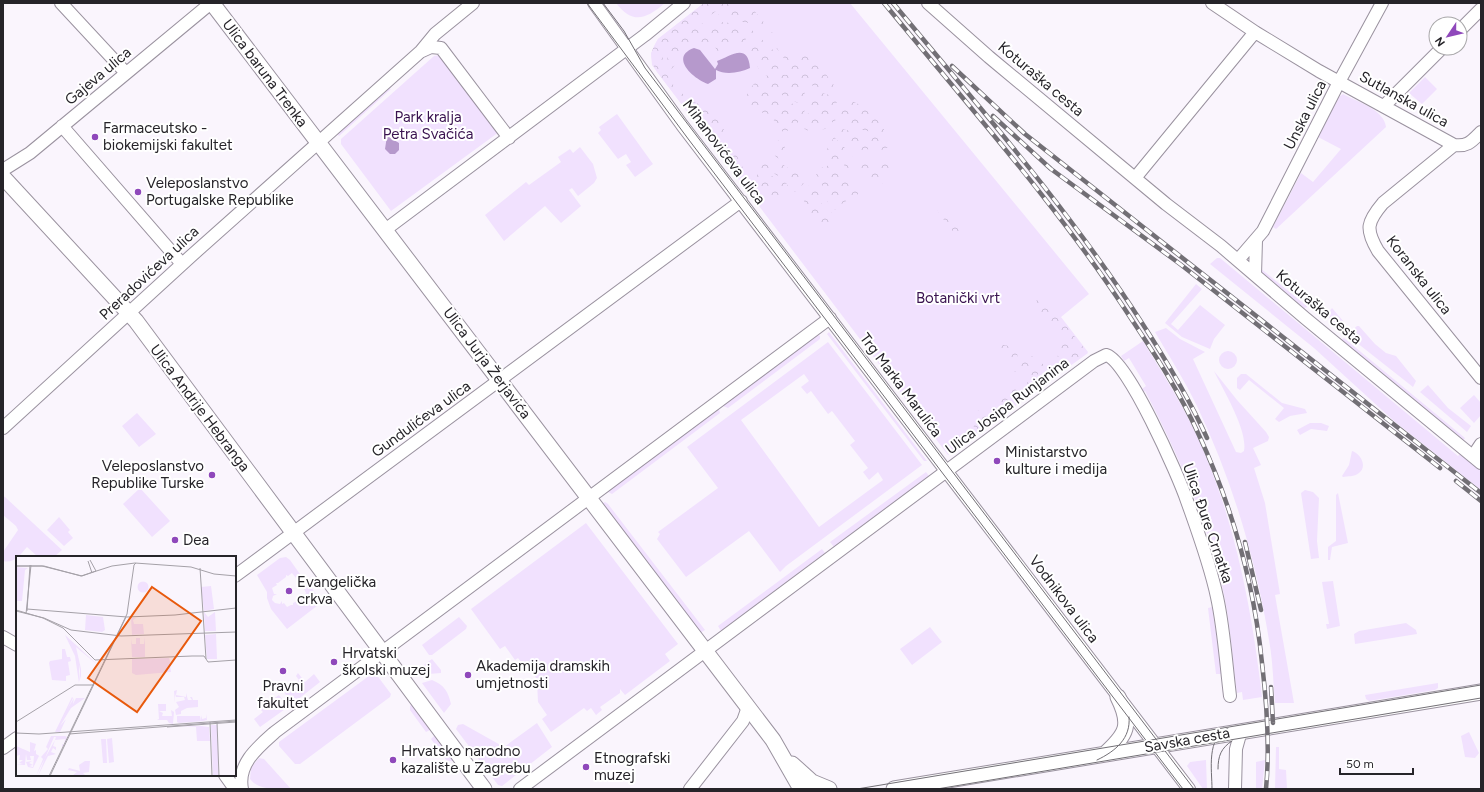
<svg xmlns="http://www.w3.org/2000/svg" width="1484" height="792" font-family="Figtree,sans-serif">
	<defs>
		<pattern id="forest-crowns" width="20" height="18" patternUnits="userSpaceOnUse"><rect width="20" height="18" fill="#f1e1fe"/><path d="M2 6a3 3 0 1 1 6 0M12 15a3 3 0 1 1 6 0" fill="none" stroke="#cec1da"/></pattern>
	</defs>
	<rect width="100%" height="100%" fill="#faf5fd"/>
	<path fill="#f1e1fe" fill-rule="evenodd" d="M616,3H665C646,19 633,25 616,3Z
		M704,3H850L1089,294L1061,317L1088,352L948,455L652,65L651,53L658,39Z
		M441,55L499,132L391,211L341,144V139L434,56Z
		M1425,77L1437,89L1422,104L1409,93Z
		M389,88L391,89L339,136L337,134Z
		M1343,94C1357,102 1384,109 1386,127L1276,229L1273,227L1301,173L1313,182L1341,149L1318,137L1339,97Z
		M617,114L653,164L635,177L626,165L631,162L626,154L618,159L598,133L601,130L599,127Z
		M580,147L593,164L597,178L594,183L578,196L572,188L569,190L581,206L561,223L545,206L504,241L485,215L526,182L529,185L561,162L558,157L570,149L573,153Z
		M1217,258H1220L1458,456L1462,452L1481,469V490L1394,421L1314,348L1210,264Z
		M1260,268L1308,307L1304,308L1262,273Z
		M1196,284L1202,289L1171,324L1178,330L1200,305L1225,325L1214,339L1210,349L1182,337L1165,323Z
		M1332,308L1344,322V326L1341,328L1329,320V312Z
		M1357,326H1359L1375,344L1386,353L1396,356L1416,381L1413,387L1347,335Z
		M1166,328L1180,339L1205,352L1193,359L1236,452L1241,453L1244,451C1248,430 1223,390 1214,371L1237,400L1266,432L1269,437L1268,441L1253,448L1261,465L1254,468L1265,503L1280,594L1275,595L1294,703H1275C1273,682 1273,661 1269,640C1256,559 1232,480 1197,406C1185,381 1169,356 1155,332Z
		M829,332L927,461H924L827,334Z
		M817,334L820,336V339L728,408L723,406V403Z
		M1344,338L1465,438L1463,441L1341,340Z
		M1143,341C1157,364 1172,388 1185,412C1231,498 1251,601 1262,697L1243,700L1242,692L1237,693C1232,656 1230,617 1221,581C1204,514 1177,452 1145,391L1143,393L1142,389L1146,386L1129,358L1124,361L1121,356Z
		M828,342L922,465L786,566L780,572L749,531L686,577L657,539L660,534L658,532L718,488L687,447ZM804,374L809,381L801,387L807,394L811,391L828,414L832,411L855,441L850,445L868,468L863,472L869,480L878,472L883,480L819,527L741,420Z
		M1219 360a9 9 0 1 1 18 0a9 9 0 1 1-18 0Z
		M1241,374H1246L1282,403L1305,409L1307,413L1290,416L1279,422L1275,419L1284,408L1249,380L1240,390L1237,388V378Z
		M1428,385L1448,408L1471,426L1467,432L1420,392Z
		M1474,395L1481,403V415L1474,423L1460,408Z
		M716,409H719L720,413L612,494L608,492L607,490Z
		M137,413L156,434L139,447L122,426Z
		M1310,423H1321L1329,426L1327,431L1311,429L1300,435L1297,430Z
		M1352,451C1360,453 1368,466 1359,473C1354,477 1348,476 1343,477L1342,476L1349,465Z
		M926,472L929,476L834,547L830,542Z
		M140,488L170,521L152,537L123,504Z
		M1305,490L1313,492L1319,498L1317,541L1319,558L1311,559L1301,493Z
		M1338,493L1348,543L1332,547L1330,560H1328V547L1336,541V495Z
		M3,496L5,497L62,550L54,557H38L27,547C20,555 14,564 3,561V552L18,530L16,526L3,515Z
		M605,502L608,504L705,630L700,633L601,504Z
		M59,517L70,530L68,532L73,538L64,546L47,530Z
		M586,523L678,644L665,654L670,661L625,695L620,689V693L600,707L602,710L596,715L591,708L587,711L584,708L551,732L542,719L547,715L538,702L537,681L534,673L529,672L518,658L515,660L505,646L500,649L471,609Z
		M822,549L825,553L721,631L718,626Z
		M286,557L290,560L302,577L298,580L297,576L296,578L292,573L288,576L286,575V577L278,583H276L277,585L272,588L274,594H277L273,596L272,600L275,603L280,604L282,601V604L284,603L287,607L291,605H293V603L303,598L306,593L304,589L306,588L302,585L307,582L322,602L287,629L271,609L267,598V592L257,575L280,558Z
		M1333,581L1340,626L1327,629L1326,624H1329L1322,582Z
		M1212,607L1222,674H1216L1208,608Z
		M459,617L467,626L466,629L432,655H429L422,645Z
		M1406,623L1416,630L1417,634L1355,644L1354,634L1359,631Z
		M930,627L942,642L912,665L900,649Z
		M432,659L441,670V673L416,675L414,672Z
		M298,673L305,682L314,674L320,682L292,704L284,692L299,680L296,676Z
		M373,673L376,674L391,694L390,697L300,764H295L279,746V742Z
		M432,680C444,685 448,691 451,704L444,713L422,683Z
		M1438,683V688L1435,690L1369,701L1366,699L1365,695Z
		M279,695L288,707L260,727L254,719L263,712L257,706L261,704L263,706Z
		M412,704L430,729V730L426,732L410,710V706Z
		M537,723L552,747L502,786L498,785L456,729L458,725L463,724L504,747Z
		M1469,732L1479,753L1475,758L1465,757L1461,736Z
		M434,736L437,737L454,761H447L431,739Z
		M1276,747H1279V769L1286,770L1287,789H1275Z
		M259,758L264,759L291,789C278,789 259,791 250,779L251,768Z
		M1206,760L1207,789H1203L1187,766L1190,762Z
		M1265,760L1262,789H1256V762Z"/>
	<path fill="url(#forest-crowns)" d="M704,3H742L720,8L707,18L695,23L680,32L668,43L664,52L662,63L670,81L676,88L690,100L711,110L722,126L751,184V186L747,190L657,72C649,60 650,51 658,39Z
		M737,7L743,10L748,23L720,18L712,20L726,8Z
		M753,9L785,48L795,56L806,47L836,88L835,90C829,91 822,89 816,87C792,78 789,62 773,44C764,33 754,26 749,12Z
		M721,22L747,25L745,47H733L717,51L709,33L710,25Z
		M705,23L706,33L711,46C679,37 687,52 670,71C659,49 684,26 705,23Z
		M751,29L773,50L782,65L781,68L760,72L749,47V31Z
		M775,74L788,75L804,88L806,105L805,106C789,99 774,93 764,78L765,76Z
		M760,79L769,92L805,110C801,120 794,130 783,132L769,114L747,110C742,99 750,85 760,79Z
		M811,90L837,97L835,124L810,106L809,92Z
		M841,98C852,96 887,122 885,135L841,125Z
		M809,112L831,125L833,128L809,131L802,128L800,126Z
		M842,129L882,138L887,140L889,147L883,149L880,155L868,149L861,154L836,135L837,130Z
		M834,137L853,156L823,163L826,151Z
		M781,138C786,144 786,154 783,161L776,157L770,148Z
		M766,151L771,156L770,175L786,183L791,190L790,195L784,199H770C753,187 756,178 760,161C761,156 761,154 766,151Z
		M858,159H882L891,162C893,170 884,183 877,189L872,188C863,164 853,177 841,162Z
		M777,161C787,167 795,174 807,176L808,177L798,191L794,192L789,182L773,173L774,164Z
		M835,163L845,171L852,187L860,193L843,203L835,210L825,199L822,184L816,174L821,168Z
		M813,178L819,182C821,200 817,204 834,214L827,231L808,219L803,196Z
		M937,207L964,225L969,232L955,238C953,225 938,218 937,207Z
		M1042,296L1088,353L978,433L969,419L971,415C985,407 998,397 1013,389C1021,384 1030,382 1038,378C1053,371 1063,353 1059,337C1054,320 1042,317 1036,305V301Z
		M995,343L1018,348L1016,372L1011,371C1008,353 1009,358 994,350L993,345Z
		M1024,353L1029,354L1047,367L1037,375L1025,379C1018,370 1020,363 1024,353Z"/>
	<path fill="#b699cc" d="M694,48L700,50L715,69L718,64L717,61C729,57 748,41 750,68C740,73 725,75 716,70V79L708,84C693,79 669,57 694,48Z
		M387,136L399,143V150L395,154H390L385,149Z"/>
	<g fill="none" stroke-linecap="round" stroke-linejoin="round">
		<g stroke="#9a929f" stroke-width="14">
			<path id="minor" d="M61,3L126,73
				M594,3L682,125L1189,789
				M928,3L989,57L1166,204L1221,246L1305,318L1481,463
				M1212,3L1255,32L1319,71L1454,145C1468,147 1472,141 1481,132
				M1460,30L1481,9
				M421,51L435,34L473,3
				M1384,106L1442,48
				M62,126L182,264
				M1454,145L1383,203C1367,222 1365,229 1378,251L1481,378
				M3,170L30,153L211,3
				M1135,178L1255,32
				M385,230L645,35L684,3
				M1238,260L1263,231L1339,82L1382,3
				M1255,275L1256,240
				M3,428L190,257L420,52L431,47L441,48L509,138
				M1473,456L1481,444
				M235,576L741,201
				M3,637L17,645
				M3,748L17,738
				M225,775L235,789
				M242,789C237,764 258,747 275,732L830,318
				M520,789L1094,361L1106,355C1127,359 1179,477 1187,501C1198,532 1210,564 1217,597C1224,629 1226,663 1230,696
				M690,789L743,721L748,707
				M1235,789L1236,749L1241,731"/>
		</g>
		<g stroke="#9a929f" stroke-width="17">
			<path id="major" d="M212,3L773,740L801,789
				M3,177L136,321L484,789
				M1105,754C1127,734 1132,725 1118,697
				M792,764L812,782L829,789
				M894,789L1481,692"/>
		</g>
		<use href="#minor" stroke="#fff" stroke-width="12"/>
		<use href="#major" stroke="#fff" stroke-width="15"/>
		<path stroke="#726f75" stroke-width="1" d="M587,3L689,140L1183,789
			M603,3L624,31L645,68L1194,789
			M1097,760C1116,751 1131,738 1129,717
			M1218,769C1218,756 1221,748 1232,741
			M857,789L1481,685
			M937,789L1481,698
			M1212,789C1212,769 1206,738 1228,728"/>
		<g stroke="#726f75" stroke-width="4.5">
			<path id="rail" d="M884,3C969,107 1059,207 1132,320C1156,356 1180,393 1198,433C1232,506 1254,583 1262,663C1267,705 1270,747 1266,789
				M893,3C979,107 1069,209 1142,323C1166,360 1189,398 1207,438
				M952,66L1025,134L1481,493
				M993,116L1051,169L1180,264L1440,468
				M1456,481L1481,501
				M1245,542L1261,610
				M1271,687L1273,723"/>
		</g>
		<use href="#rail" stroke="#fff" stroke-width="3" stroke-dasharray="9" stroke-linecap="butt"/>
	</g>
	<g fill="#8f48bb" stroke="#fff" stroke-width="1.5">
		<circle cx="95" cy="137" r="4"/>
		<circle cx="138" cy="192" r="4"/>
		<circle cx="997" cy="461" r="4"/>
		<circle cx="212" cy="475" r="4"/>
		<circle cx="175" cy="540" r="4"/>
		<circle cx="289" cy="591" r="4"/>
		<circle cx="334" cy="662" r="4"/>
		<circle cx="283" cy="671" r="4"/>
		<circle cx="468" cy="675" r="4"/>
		<circle cx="393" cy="760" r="4"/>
		<circle cx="586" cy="767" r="4"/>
	</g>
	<g text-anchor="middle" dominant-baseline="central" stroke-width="4" stroke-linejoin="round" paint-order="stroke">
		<g font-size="15" fill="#262429" stroke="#fff">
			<text transform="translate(265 73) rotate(53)">Ulica baruna Trenka</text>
			<text transform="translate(98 76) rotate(-40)">Gajeva ulica</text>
			<text transform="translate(1041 79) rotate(40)">Koturaška cesta</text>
			<text transform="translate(1404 99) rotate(29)">Sutlanska ulica</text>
			<text transform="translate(1305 115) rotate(-63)">Unska ulica</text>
			<text transform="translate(724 152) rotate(53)">Mihanovićeva ulica</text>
			<text transform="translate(149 273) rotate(-43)">Preradovićeva ulica</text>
			<text transform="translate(1419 275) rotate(52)">Koranska ulica</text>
			<text transform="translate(1319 307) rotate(40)">Koturaška cesta</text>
			<text transform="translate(487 363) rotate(53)">Ulica Jurja Žerjavića</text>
			<text transform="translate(901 385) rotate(53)">Trg Marka Marulića</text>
			<text transform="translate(1007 406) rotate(-37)">Ulica Josipa Runjanina</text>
			<text transform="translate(200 408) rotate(53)">Ulica Andrije Hebranga</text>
			<text transform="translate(421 419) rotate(-36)">Gundulićeva ulica</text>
			<text transform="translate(1208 523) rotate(71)">Ulica Đure Crnatka</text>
			<text transform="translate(1064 599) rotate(53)">Vodnikova ulica</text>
			<text transform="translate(1187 740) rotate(-10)">Savska cesta</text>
		</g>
		<g font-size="15" fill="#3a1350" stroke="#fff">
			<text x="428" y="117">Park kralja<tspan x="428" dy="17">Petra Svačića</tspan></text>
			<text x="958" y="298">Botanički vrt</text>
		</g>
		<g font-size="15" fill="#262429" stroke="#fff" text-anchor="start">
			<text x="103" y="128">Farmaceutsko -<tspan x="103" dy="17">biokemijski fakultet</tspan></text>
			<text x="146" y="183">Veleposlanstvo<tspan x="146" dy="17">Portugalske Republike</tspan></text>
			<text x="1005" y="452">Ministarstvo<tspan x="1005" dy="17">kulture i medija</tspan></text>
			<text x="204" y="466" text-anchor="end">Veleposlanstvo<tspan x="204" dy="17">Republike Turske</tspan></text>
			<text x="183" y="540">Dea</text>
			<text x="297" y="582">Evangelička<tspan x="297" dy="17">crkva</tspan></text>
			<text x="342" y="653">Hrvatski<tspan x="342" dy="17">školski muzej</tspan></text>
			<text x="476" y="666">Akademija dramskih<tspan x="476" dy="17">umjetnosti</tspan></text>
			<text x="283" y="686" text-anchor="middle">Pravni<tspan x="283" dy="17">fakultet</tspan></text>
			<text x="401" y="751">Hrvatsko narodno<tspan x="401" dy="17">kazalište u Zagrebu</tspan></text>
			<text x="594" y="758">Etnografski<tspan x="594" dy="17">muzej</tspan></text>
		</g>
	</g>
	<g transform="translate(16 556)">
		<rect width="220" height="220" fill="#faf5fd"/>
		<path d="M0,11L12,12L9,14L6,45H0ZM121.5 31a5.5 5.5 0 1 1 11 0a5.5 5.5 0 1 1-11 0ZM195,30L198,53L188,55L185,31ZM188,56L192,61L199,56L200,75H189ZM70,59L87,61L89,74L86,76L69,74ZM115,62H120L117,64L118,68H127L128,78L116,79ZM200,78L201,103H191L189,79ZM49,79L84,111L60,91L65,113V120L63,126L64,115L63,109V127L59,100ZM129,81V101H116L115,82L116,88H120V82H124V88H128ZM46,93H49L51,101H54L55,105L52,106L54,119L50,120V125L36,124L33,107L34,105L46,103ZM153,102L155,116L120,119L116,117V103ZM161,134L160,139L170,141V137L172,144H176L174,141H176L177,144H182V151L171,152L165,155V158L160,159L159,154L163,151L160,146L169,144L168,141H160L159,138V147L158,135ZM56,141L57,142L52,152L58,142L57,148L60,142H69L55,152L44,170L50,163L44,176H39ZM142,148H150V155H143L147,157L146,160H156L155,154L158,156L157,168L153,167L151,164H141L143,163ZM190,158L191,164L187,165H188L163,167L161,166V160H184L185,165V159L186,163L190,162ZM195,169H201L203,220H197ZM185,170L193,171L194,185H181L180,171H163ZM35,180H49L51,181L48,189L46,191V188L40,185L48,189L49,183L39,184L40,181H38L29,202L39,184L37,190L40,191V194L37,192L35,196L40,198V194V198L32,200L22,220L29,202L20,220L27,203L25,201L23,200L17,212L12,211L10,206L16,205L13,207L17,209L13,210L17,211L18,200H14L15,204H11L10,198L9,209H0L7,208L3,207L7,204H3L4,199L0,200V190L14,196V186L20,188L18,195L20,194V198L25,201L32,193L30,191ZM96,182L98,206L93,207L91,183ZM85,183H90L91,207H87ZM69,205H74L73,216L67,217L70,220H56L61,216L52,214L53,212L64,215L63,209Z" fill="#f1e1fe"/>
		<path d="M153,102L155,110L136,112L138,110L135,106Z" fill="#f1e1fe"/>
		<path fill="none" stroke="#a5a1a8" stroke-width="1" d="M72,5L76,17M0,10H26L66,20L80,15L74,4M0,10H28L65,20L96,10L119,7L175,11L198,18L220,20M184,12L190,103M11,53L111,61L159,59L220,52M0,54L27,62L47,72L79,104L176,100H188L192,106L220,104M0,55L28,62L55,74L105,80L220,76M11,55L14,9M10,58L15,9M0,166L59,129H78M194,166L196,220M201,166L203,220M151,171L220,166M0,177L23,178L220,164M53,178L220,165M33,220L111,58L118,9L120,7M34,220L110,61"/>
		<path fill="#e8590c" fill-opacity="0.15" stroke="#e8590c" stroke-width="2" d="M136,31L185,65L121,156L72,122Z"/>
		<rect width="220" height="220" fill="none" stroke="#262429" stroke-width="2"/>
	</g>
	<rect width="1484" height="792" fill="none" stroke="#262429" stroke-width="8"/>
	<g transform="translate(1448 36) rotate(235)"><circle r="19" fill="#ffffff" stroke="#a8a7a9"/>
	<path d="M0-3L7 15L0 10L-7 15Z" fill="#8f48bb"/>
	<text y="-6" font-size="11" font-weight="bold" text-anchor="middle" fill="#262429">N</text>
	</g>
	<path d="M1340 768v6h73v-6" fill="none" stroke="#262429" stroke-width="2"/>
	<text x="1346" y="768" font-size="12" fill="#262429" stroke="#ffffff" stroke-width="3" paint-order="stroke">50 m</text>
</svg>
